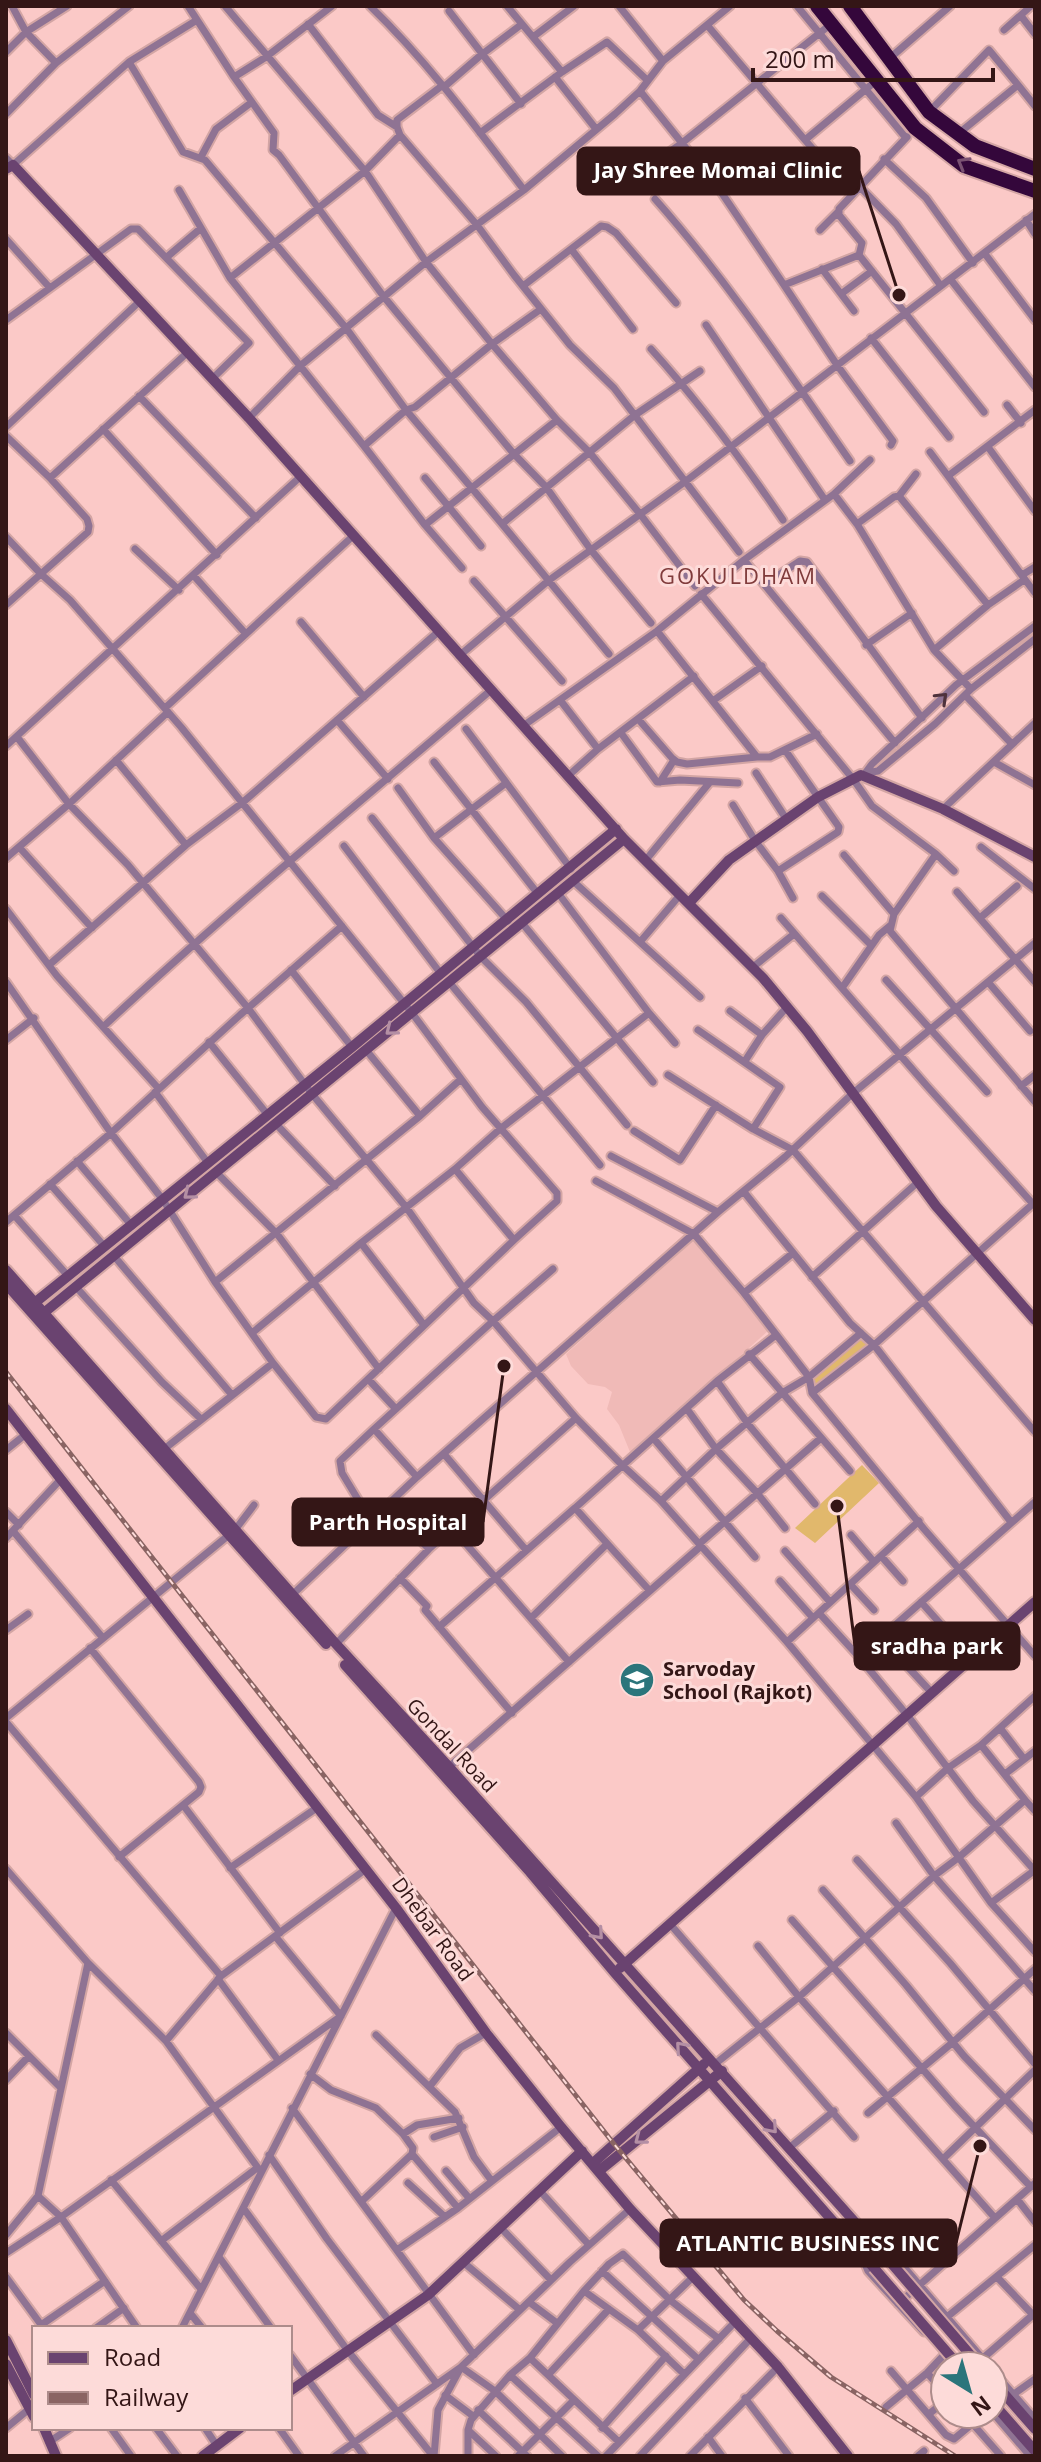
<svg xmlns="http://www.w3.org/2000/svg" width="1041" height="2462" font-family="'Open Sans',sans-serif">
	<rect width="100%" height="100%" fill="#fbc9c7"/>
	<path fill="#f0bab7" d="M694,1240L770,1329L649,1438L630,1452L619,1425L607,1409L612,1392L605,1387L588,1384L571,1366L566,1354Z"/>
	<path fill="#e1b86c" d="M861,1333L870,1348L816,1390L809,1377Z
		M862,1465L879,1483L815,1543L795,1528Z"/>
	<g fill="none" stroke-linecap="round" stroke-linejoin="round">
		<g stroke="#d3a5a4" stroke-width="11">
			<path id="street" d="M12,6L26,32L56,63
				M188,6L234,77L274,133L273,150L279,155L384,297L513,453L546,487L591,550L651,623
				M225,6L365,171L426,262L492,344L557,420L590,453L640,514L695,586
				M370,6C428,62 475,126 524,190
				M619,6L663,61
				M797,6L906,138
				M449,11L521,104
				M1021,16L1035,34
				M308,24L378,115L397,127
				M707,25L805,140L877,80
				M1004,30L1031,6
				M533,37L574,6
				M6,52L26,32L67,6
				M890,58L950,6
				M129,62L183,152L205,160L346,328L406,410L502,524
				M562,72L607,42L647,80
				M234,77L266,57L332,6
				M555,77L596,129
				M443,85L397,120V127L400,135L477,225L514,275L570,345L614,388L739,552
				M444,87L481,55L522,24L507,6
				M640,91L719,189L784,285L859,255L984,412
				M929,112L989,50L1018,85
				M6,114L56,63L129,6
				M480,133L562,72L522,24
				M958,134L1018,85L1035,106
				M400,135L365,171L230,278L364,446L406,410L415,407L492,344L541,309
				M805,140L826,164
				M201,157L216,129L252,102
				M6,158L13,165L129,62L197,20
				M884,159L926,198L973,263
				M625,183L682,143L831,24
				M861,188L896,224L941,286
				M179,190L230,278
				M655,199C727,280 788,372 850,461
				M1026,220L1035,234
				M820,230L838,212
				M6,239L50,288
				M571,249L601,226L607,227L616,233L676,303
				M985,254L1035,320
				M859,255L862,243L839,215V209L907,137
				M167,257L200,229
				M822,269L854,311
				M951,280L1035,387
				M784,285L837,365L893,441L891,445
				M523,286L571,249L633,329
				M841,294L872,271
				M6,320L131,229H138L249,343L212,379
				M706,325L825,500
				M871,338L949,437
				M651,349C700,403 742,460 783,520
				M139,396L256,518
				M1007,405L1021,423
				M1035,410L948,476L1035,593
				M249,418L300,366L426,262L524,190L615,114L640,91L663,61L730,6
				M6,427L140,301
				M103,429L217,555
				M6,436L50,478L87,519L89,526L88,532L6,605
				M364,446L425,525L462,568
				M988,447L1035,511
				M930,452L948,476
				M50,478L188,352
				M425,478L481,546
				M834,494L857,524
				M899,496L916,474
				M425,525L557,420
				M6,537L41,574L70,600L181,727L412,1013L482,1107L557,1193V1201L514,1240L326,1419L316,1417L273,1363L215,1282L163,1200L111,1133L6,982
				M135,549L179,590
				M744,560L895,743
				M1022,575L1035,567
				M194,576L246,634
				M474,581L562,681
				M765,584L800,561L807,562L922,718
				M701,594L853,779L872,806L936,854L894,914L890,931L1035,1102
				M301,622L364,697
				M657,631L757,757H770L817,734
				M866,645L912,613
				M934,650L988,605L1024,580
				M609,654L502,524L635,415L700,371
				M459,656L548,581L686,481L1035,214
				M971,689L934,650L857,524L894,497L899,496L988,605
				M965,695L1011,743
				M560,700L598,749
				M714,700L762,666
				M165,708L353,536
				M337,720L388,779
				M639,720L672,758L677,762L687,764L757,757
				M523,726L657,631L744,560L834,494L870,460
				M466,729L571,869
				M621,733L657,782L680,780L738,783
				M17,737L69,804L128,865L248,1008L312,1094L406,1207L474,1303L493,1321L576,1418L622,1465L661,1501L701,1546
				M6,746L300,477
				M116,760L186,845
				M434,762L538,894
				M994,762L1035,785
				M866,772L872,764L956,685L1035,626
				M756,773L787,820
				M866,773L878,771L935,724L971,689L1035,639
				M568,776L598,749L694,676
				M660,782L674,760
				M398,788L434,838L508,921
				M733,805L756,842L778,871L838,832L839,827L785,750
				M943,809L1035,723
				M372,818L481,957L526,1002L627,1125
				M434,838L506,783
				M344,846L441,974
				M19,847L92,928
				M981,847L1035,889
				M936,854L954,871
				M844,855L894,914
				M6,858L69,804L168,712
				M645,861L710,782
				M778,871L793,898
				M573,881L700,997
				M957,892L1035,982
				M558,893L649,1013L675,1043
				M822,896L871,945
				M6,909L57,976L159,1089
				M781,918L927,1086L1033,1204
				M980,918L1017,886
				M522,923L653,1082
				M640,942L680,895
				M49,965L186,845L242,803L438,632
				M753,967L794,934
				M291,970L352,1047
				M886,980L987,1092
				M449,982L600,1165
				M988,982L1030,1031
				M842,988L879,935L891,925
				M730,1011L762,1035
				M103,1027C228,910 361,802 491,690
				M698,1030L780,1087L753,1129
				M6,1040L34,1018
				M209,1042L267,1114
				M366,1050L420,1116
				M745,1061L762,1035L787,1007
				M668,1075L753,1129L793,1150L1035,1432
				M1021,1086L1035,1075
				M155,1092L208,1163
				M276,1124L335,1186
				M634,1131L680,1160L716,1105
				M611,1156L718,1212
				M77,1161L132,1226
				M455,1169L514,1240
				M216,1172L277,1234L379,1369
				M596,1181L694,1234L744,1293L809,1377L812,1393L924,1529L1035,1656
				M50,1184L105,1247
				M744,1192L850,1323L874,1345L1011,1522
				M14,1215L68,1276
				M6,1222L111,1133L240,1015L342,926
				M361,1243L424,1325
				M114,1256L232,1395
				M812,1277L918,1182
				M215,1282L420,1116L461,1079
				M76,1287L162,1382L201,1419
				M744,1293L793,1253
				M252,1333L361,1243L455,1169L500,1129L649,1013
				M749,1354L850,1471
				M369,1380L395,1408
				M717,1381L748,1424L815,1504
				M812,1393L874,1345L1035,1202
				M687,1409L716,1449L757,1493L785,1528
				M654,1439L755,1557
				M6,1450L26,1434
				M163,1450L273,1363
				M444,1454L526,1550
				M417,1477L374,1429L493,1321L553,1269
				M661,1501L716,1449L782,1393L809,1377L861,1333
				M386,1506L429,1549
				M575,1508L717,1381L776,1335
				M6,1512L19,1525
				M371,1521L342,1473L340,1461L374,1429
				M453,1529L569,1662
				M13,1531L103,1638
				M851,1535L874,1562
				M6,1538L61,1479
				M699,1544L821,1438
				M785,1551L830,1602
				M881,1556L903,1581
				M400,1578L427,1606L425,1610L512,1713
				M780,1581L813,1618
				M850,1584L874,1610
				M291,1596L417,1477L718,1212L785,1157L852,1094L1035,943
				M921,1602L946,1630
				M819,1613L859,1657L907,1715L973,1801L1035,1871
				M531,1618L607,1544
				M439,1627L575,1508L650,1591
				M6,1630L28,1614
				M881,1638L932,1693
				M787,1642L919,1521
				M336,1644L429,1549L576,1418
				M90,1648L199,1782L201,1787L199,1792L119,1857
				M859,1657L1035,1502
				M6,1718L235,1530L254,1505
				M6,1722L221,1976
				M1000,1728L1024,1759
				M449,1767L701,1546L787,1642L916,1797L991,1903L1035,1952
				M1005,1774L1035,1751
				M916,1797L948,1768L981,1745L1035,1696
				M1025,1800L1035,1811
				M183,1805L280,1933
				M896,1823L934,1876L1035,1991
				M857,1860L950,1963L1035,2064
				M230,1868L318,1807
				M6,1869L88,1963L38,2196
				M823,1890L906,1985L964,2056L1035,2130
				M991,1903L1035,1870
				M792,1920L954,2105L1031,2187
				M670,1924L854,2137
				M758,1946L799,1997L995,2218
				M88,1963L166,2041
				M218,1979L278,2060
				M6,2033L61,2088
				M376,2035L455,2112L474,2157L491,2180
				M715,2064L799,1997L934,1876L958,1858L1025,1800L981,1745
				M310,2074L331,2090L376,2108L403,2134L413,2148L412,2154L362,2201
				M6,2080L29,2056
				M430,2086L460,2048L486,2033
				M292,2108L474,2355
				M868,2113L952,2043L1035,1969
				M403,2134L417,2125L459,2118
				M434,2137L463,2127
				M789,2148L834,2111
				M412,2154L458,2208
				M269,2155L327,2239L437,2384
				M944,2158L1035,2070
				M446,2171L469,2198
				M261,2172L166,2041L221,1976L366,1869
				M111,2180L201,2289
				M408,2183L444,2216
				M540,2191L589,2245
				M1017,2199L1035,2222
				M244,2209L348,2351L433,2456
				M501,2228L551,2280
				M6,2235L38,2196L61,2217L6,2253
				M161,2241L257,2168
				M882,2248L892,2253L989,2366
				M397,2250L458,2208L561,2127
				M219,2257L271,2328
				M863,2259L868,2271L924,2332
				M463,2262L520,2310
				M602,2271L698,2359
				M6,2277L42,2326
				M997,2277L1035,2317
				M584,2291L609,2264L623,2254L670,2300L719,2339
				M529,2302L557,2323
				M898,2304L1035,2183
				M190,2313L202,2328
				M947,2317L1035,2245
				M41,2325L105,2281
				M96,2328L124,2308
				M137,2328L61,2217L341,2016L275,1936
				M182,2328L396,1908
				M638,2330L693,2277
				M290,2355L364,2456
				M530,2358L619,2442
				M982,2359L1035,2313
				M891,2371L946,2435L954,2439L984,2414
				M993,2371L1035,2419
				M927,2373L945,2392
				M510,2375L598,2456
				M548,2375L609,2309
				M1014,2394L1035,2379
				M445,2395L473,2416
				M745,2398L789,2456
				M886,2407L927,2373L944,2355
				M478,2410L527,2456
				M993,2413L1030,2456
				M929,2414L945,2401
				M964,2414L1001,2456
				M6,2428L34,2405
				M111,2428L131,2456
				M156,2428L177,2456
				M205,2428L217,2446
				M279,2428L299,2456
				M602,2428L666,2356
				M708,2437L722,2456
				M49,2442L70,2428
				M335,2456L461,2367L495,2391L562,2456
				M434,2456L438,2410L461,2367L570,2262L630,2209
				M468,2456V2430
				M496,2456L468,2430L471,2420L510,2375L530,2358L584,2291L638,2330L684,2374
				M518,2456L574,2400
				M606,2456L735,2322
				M640,2456L751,2338
				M690,2456L778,2367
				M918,2456L924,2451"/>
		</g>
		<g stroke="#d3a5a4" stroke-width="14">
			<path id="secondary" d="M6,169L13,165L249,418L624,839L763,978L807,1031L936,1206L1035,1320
				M689,903L729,860L818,797L861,775L943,809L1035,857
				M6,1270L336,1644L449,1767L886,2257
				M6,1284L326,1644
				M32,1305L352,1047L616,829
				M40,1316L624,839
				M6,1409L396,1908L486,2033L561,2127L630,2209L778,2367L848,2456
				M345,1665L530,1872L615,1973L874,2268
				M620,1968L1035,1602
				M592,2164L704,2064
				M599,2171L722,2071
				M6,2340L34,2395
				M6,2364L34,2417
				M993,2381L1035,2429
				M290,2391L428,2295L582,2151
				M993,2403L1035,2451
				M44,2428L56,2456
				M203,2456L240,2428"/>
		</g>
		<g stroke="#d3a5a4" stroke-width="18">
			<path id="highway" d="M817,6L915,128L964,166L1035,191
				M850,6L929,112L975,146L1035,169"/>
		</g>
		<use href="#street" stroke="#8f7393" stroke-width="7"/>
		<use href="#secondary" stroke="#6a4370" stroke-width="10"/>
		<use href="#highway" stroke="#34073b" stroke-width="14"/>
		<g stroke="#8a6463" stroke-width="5">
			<path id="rail" d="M6,1372L614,2144L744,2300L777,2331L831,2377L955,2456"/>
		</g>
		<use href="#rail" stroke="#fddbd9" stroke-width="2" stroke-dasharray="6" stroke-linecap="butt"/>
		<g stroke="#d3a5a4" stroke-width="14" stroke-linecap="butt">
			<path id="secondary-bridge" d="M886,2257L980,2366
				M874,2268L959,2366"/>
		</g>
		<use href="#secondary-bridge" stroke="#6a4370" stroke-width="10"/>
	</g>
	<defs><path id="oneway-chevron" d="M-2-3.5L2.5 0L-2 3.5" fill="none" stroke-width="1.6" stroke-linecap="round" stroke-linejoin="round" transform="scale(2)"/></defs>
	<use stroke="#7a5172" href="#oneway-chevron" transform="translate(963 163) rotate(-150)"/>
	<use stroke="#4f323c" href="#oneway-chevron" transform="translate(942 698) rotate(-44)"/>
	<g stroke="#b48fa4">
		<use href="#oneway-chevron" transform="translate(391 1030) rotate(141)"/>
		<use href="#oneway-chevron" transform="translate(189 1194) rotate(141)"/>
		<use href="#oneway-chevron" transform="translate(598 1934) rotate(49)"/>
		<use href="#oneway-chevron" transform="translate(681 2047) rotate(-131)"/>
		<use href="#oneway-chevron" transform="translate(772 2128) rotate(49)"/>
		<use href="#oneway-chevron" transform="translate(640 2139) rotate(142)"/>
	</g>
	<defs>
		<g id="university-disc" transform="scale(1.8)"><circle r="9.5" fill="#2b757b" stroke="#fddbd9"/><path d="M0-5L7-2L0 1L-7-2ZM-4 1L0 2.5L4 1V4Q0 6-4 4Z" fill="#fff"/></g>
	</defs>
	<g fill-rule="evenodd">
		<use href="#university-disc" x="637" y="1680"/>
	</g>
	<g text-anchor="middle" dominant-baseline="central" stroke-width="6" stroke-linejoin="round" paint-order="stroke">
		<g font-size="20" font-weight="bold" fill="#341616" stroke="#fddbd9" text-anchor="start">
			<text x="663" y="1668">Sarvoday<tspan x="663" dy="23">School (Rajkot)</tspan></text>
		</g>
		<g font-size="20" fill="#341616" stroke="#fddbd9">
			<text transform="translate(452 1745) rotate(47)">Gondal Road</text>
			<text transform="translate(433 1929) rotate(54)">Dhebar Road</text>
		</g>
		<g font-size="22" letter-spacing="2" fill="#803b3b" stroke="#fddbd9">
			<text x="738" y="575">GOKULDHAM</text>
		</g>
	</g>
	<path fill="none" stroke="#341616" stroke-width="3" d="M899 295L859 171M504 1366L483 1522M837 1506L855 1646M980 2146L956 2243"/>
	<g fill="#341616" stroke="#fddbd9" stroke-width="3">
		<circle cx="899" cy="295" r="8"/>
		<circle cx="504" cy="1366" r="8"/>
		<circle cx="837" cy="1506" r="8"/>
		<circle cx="980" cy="2146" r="8"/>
	</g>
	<g fill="#341616" stroke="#341616" stroke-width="3">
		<rect x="578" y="148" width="281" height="46" rx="8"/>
		<rect x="293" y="1499" width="190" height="46" rx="8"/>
		<rect x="855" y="1623" width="164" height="46" rx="8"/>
		<rect x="661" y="2220" width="295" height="46" rx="8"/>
	</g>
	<g font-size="22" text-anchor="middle" font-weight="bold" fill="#fff">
		<text x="718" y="178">Jay Shree Momai Clinic</text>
		<text x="388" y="1530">Parth Hospital</text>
		<text x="937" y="1654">sradha park</text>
		<text x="808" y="2251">ATLANTIC BUSINESS INC</text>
	</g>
	<rect width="1041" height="2462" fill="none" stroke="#341616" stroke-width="16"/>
	<rect x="32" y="2326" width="260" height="104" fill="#fddbd9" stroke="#ad8c8b" stroke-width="2"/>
	<rect x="48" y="2352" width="40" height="12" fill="#6a4370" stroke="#ad8c8b" stroke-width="2"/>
	<text x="104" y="2366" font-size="24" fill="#341616">Road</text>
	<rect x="48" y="2392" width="40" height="12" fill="#8a6463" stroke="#ad8c8b" stroke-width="2"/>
	<text x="104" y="2406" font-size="24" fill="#341616">Railway</text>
	<g transform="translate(969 2390) rotate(143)"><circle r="38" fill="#fddbd9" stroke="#ad8c8b" stroke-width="2"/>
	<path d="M0-6L14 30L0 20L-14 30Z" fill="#2b757b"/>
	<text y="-12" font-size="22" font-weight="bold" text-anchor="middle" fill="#341616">N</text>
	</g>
	<path d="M753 68v12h240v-12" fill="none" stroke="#341616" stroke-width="4"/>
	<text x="765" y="68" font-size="24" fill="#341616" stroke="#fddbd9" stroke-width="6" paint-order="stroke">200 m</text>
</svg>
